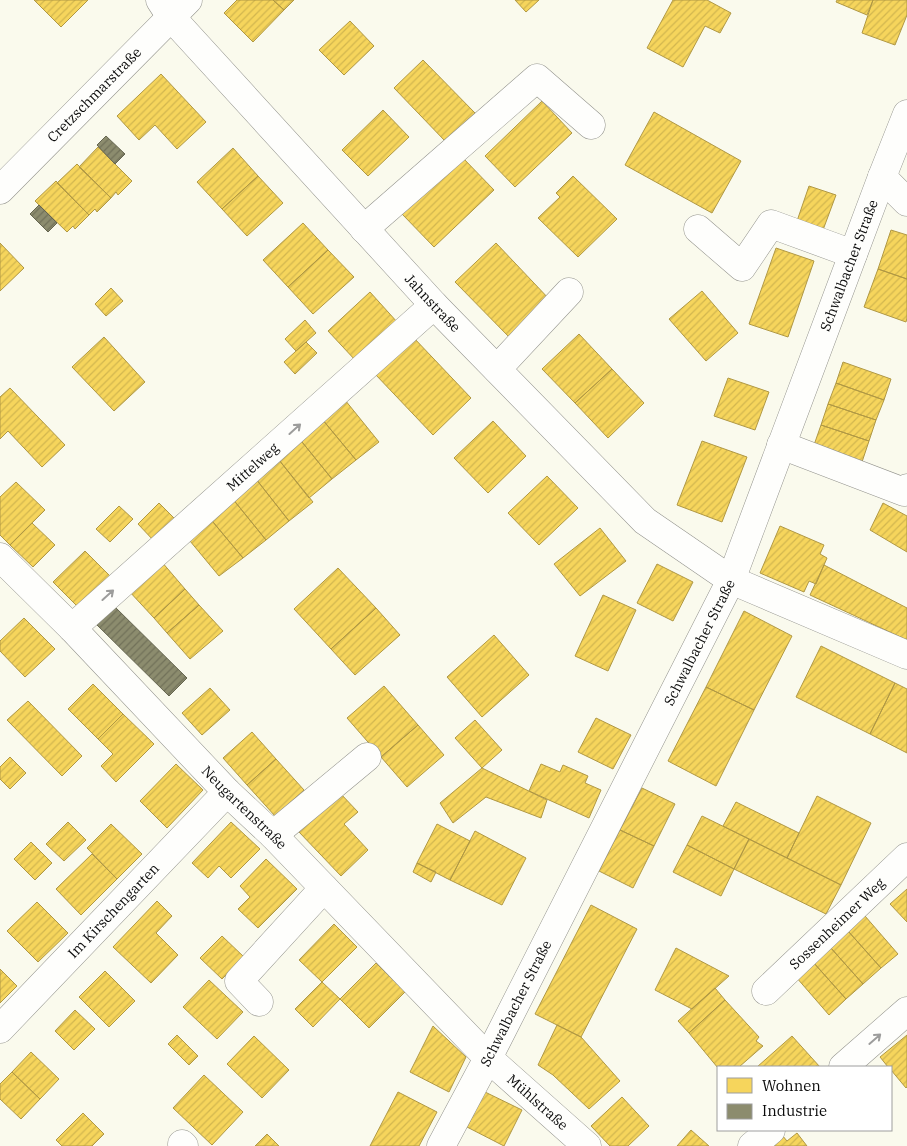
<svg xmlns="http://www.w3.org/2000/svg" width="907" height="1146" font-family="'IBM Plex Serif',serif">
	<defs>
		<pattern id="homes-hatch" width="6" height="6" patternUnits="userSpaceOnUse" patternTransform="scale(1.25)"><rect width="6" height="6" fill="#f6d55c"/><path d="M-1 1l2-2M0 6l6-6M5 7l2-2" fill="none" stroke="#d2b64f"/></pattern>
		<pattern id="industry-hatch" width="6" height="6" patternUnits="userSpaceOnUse" patternTransform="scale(1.25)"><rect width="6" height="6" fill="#8c8c6e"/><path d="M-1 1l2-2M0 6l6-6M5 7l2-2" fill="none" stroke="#717159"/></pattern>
	</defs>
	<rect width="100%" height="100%" fill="#fafaed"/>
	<path fill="url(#homes-hatch)" stroke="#b09844" d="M34,0H88L61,27Z
		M237,0H273L284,10L253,42L224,13Z
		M273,0H294L284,10Z
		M515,0H539L526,12Z
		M673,0H707L731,13L720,33L705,26L683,67L647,48Z
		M837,0H873L867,15L836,2Z
		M873,0H907V15L895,45L862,33Z
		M350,21L374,46L344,75L319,50Z
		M423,60L475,113L445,141L394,88Z
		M161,74L206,122L177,149L155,125L139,140L117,116Z
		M542,101L572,133L515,187L485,156Z
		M383,110L409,137L368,176L342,150Z
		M654,112L741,161L712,213L625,165Z
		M98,147L132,181L118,195L116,192L111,198L79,167Z
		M233,148L258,176L222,209L197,182Z
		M462,157L494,190L434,247L402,214Z
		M77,164L111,198L97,212L95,209L89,215L57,183Z
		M258,176L283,203L247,236L222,209Z
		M573,176L617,219L578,257L538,218L560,197L556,193Z
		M56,181L89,215L75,229L73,226L67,232L35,201Z
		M809,186L836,195L823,230L797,221Z
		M303,223L328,250L288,287L263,260Z
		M891,230L907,235V279L878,269Z
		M0,243L24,268L0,291Z
		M496,243L551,301L511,339L455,282Z
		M776,248L814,261L788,337L749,324Z
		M328,250L354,277L313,314L288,287Z
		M878,269L907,279V318L906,322L864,307Z
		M111,288L123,301L106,316L95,304Z
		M702,291L738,333L706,361L669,319Z
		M370,292L398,323L356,361L328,331Z
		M305,320L316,333L296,351L285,339Z
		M579,334L612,369L575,403L542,369Z
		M104,337L145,382L114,411L72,367Z
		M413,337L471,398L433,435L375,374Z
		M306,342L317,353L295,374L284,362Z
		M843,362L891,379L884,400L836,383Z
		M612,369L644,403L608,438L575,403Z
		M728,378L769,392L755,430L714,416Z
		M836,383L884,400L876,420L828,404Z
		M10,388L65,445L42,467L8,431L0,439V397Z
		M345,400L379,442L356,460L322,419Z
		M828,404L876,420L869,441L821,425Z
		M322,419L356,460L332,479L298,437Z
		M493,421L526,456L488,493L454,458Z
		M821,425L869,441L862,462L814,445Z
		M298,437L332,479L309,498L279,460Z
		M702,441L747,457L722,522L677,505Z
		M279,460L313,502L289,521L256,479Z
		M547,476L578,508L539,545L508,513Z
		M256,479L289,521L266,540L232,498Z
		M16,482L45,510L10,545L0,535V497Z
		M232,498L266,540L243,558L208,516Z
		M159,503L176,520L154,541L138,524Z
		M883,503L907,516V552L870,530Z
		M119,506L133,519L110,542L96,529Z
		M208,516L243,558L219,576L185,535Z
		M32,523L55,545L33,567L10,545Z
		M780,526L824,545L820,554L827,558L824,565L816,584L809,581L804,592L760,573Z
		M600,528L626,561L580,596L554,564Z
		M85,551L112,578L80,609L53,582Z
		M161,561L185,589L154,618L128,590Z
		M657,564L693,582L673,621L637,603Z
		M824,565L907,608V640L810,595Z
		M338,568L376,608L331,649L294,609Z
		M185,589L199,605L167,633L154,618Z
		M603,595L636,610L608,671L575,656Z
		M199,605L223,631L190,659L167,633Z
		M376,608L400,635L355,675L331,649Z
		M744,611L792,636L754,710L706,687Z
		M24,618L55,649L25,677L0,651V641Z
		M494,635L529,675L482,717L447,677Z
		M821,646L895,683L870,734L796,697Z
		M895,683L907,689V753L870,734Z
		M93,684L123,714L98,739L68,709Z
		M384,686L418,725L381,757L347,718Z
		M706,687L754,710L716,786L668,761Z
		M210,688L230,710L202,735L182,713Z
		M28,701L82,756L62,776L7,720Z
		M123,714L154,744L116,782L101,766L113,754L98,739Z
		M596,718L631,735L613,769L578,752Z
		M475,720L502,750L482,768L455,738Z
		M418,725L444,755L407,787L381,757Z
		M252,732L276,759L247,785L223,758Z
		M10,757L26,773L10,789L0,779V767Z
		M276,759L304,790L275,816L247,785Z
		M176,764L203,790L167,828L140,801Z
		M541,764L560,772L563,765L588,776L585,783L601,790L589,818L529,791Z
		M482,768L547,800L541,818L486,797L453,823L440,803Z
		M642,788L675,804L654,846L620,830Z
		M340,793L358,812L344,824L368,850L341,876L299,832Z
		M817,796L871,823L841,885L787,858Z
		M736,802L799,833L787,858L723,826Z
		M702,816L749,839L734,869L687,845Z
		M68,822L86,840L64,861L46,844Z
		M231,822L260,849L231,878L219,866L208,878L192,863Z
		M111,824L142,854L117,879L87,848Z
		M437,824L470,841L450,880L417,863Z
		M620,830L654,846L633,888L599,871Z
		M475,831L526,858L502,905L450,880Z
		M749,839L841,885L826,914L734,869Z
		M31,842L52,863L35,880L14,859Z
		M687,845L734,869L721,896L673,872Z
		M92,854L117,879L81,915L56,889Z
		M266,859L297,889L258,928L238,909L250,897L240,886Z
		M417,863L436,872L431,882L413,872Z
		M907,889V922L890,904Z
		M157,901L172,916L156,933L178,955L151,983L113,947Z
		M37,902L68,933L38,962L7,931Z
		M591,905L637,929L581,1037L535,1014Z
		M865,916L898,954L881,968L848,931Z
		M334,924L357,947L322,982L299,960Z
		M848,931L881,968L863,984L830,947Z
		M222,936L244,957L222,979L200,958Z
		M830,947L863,984L846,999L813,962Z
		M676,948L729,976L692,1009L655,990Z
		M813,962L846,999L829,1015L796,977Z
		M376,963L405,992L369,1028L340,999Z
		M0,969L17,986L0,1003Z
		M105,971L135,1001L109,1027L79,997Z
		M209,980L243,1012L217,1039L183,1007Z
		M322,982L340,999L313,1027L295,1009Z
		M715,988L725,1000L689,1033L678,1021Z
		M725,1000L759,1037L756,1041L763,1046L739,1067L718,1068L689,1033Z
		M75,1010L95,1029L74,1050L55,1031Z
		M557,1025L581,1037L620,1081L589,1109L553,1075L538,1065Z
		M433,1026L466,1057L449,1092L410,1072Z
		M177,1035L198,1056L189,1065L168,1044Z
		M907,1035V1087L906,1088L891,1070V1067H888L880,1057Z
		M254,1036L289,1070L262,1098L227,1064Z
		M792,1036L820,1067H757Z
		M31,1052L59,1079L40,1099L12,1072Z
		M12,1072L40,1099L21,1119L0,1099V1084Z
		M204,1075L243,1112L212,1145L173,1108Z
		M398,1092L437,1112L419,1146H370Z
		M485,1092L522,1110L504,1146L467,1127Z
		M622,1097L649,1126L628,1146H610L591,1126Z
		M83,1113L104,1134L92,1146H62L56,1140Z
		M691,1130L709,1146H677Z
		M797,1133L807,1146H773L782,1135L787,1141Z
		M267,1134L279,1146H255Z"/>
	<path fill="url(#industry-hatch)" stroke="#656550" d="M106,136L125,154L115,164L97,145Z
		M39,205L57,223L48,232L30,214Z
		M113,605L187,678L169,696L95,623Z"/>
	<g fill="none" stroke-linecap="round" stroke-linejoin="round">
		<g stroke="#93938d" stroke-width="29">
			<g id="minor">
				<path id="s1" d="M160,0L171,17L434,305L645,521L731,580L907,655"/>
				<path d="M882,177L907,202"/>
				<path id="s2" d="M0,190L188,0"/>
				<path d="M364,229L537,78L591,125"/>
				<path d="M698,229L742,267L771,224L853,254"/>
				<path d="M497,369L569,292"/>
				<path d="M781,445L904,492L907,488"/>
				<path id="s3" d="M0,557L72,628L227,792L273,835L488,1058L587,1146"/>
				<path id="s4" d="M72,628L434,305"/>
				<path d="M273,835L367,757"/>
				<path id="s5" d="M766,991L907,857"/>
				<path d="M259,1002L239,981L324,888"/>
				<path id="s6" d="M0,1029L227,792"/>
				<path d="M843,1067L907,1011"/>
				<path d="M182,1144L184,1146"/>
				<path id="s7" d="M441,1146L488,1058L731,580L882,177L907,114"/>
				<path d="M752,1146L771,1130"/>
			</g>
		</g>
		<use href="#minor" stroke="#fefefc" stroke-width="28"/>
	</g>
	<defs><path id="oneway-shaft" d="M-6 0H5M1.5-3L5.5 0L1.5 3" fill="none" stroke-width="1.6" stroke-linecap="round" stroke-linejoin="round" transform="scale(1.25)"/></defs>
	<g stroke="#9d9d9c">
		<use href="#oneway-shaft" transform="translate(295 429) rotate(-42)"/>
		<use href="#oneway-shaft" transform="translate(108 595) rotate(-42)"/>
		<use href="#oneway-shaft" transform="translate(875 1039) rotate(-41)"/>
	</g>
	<g text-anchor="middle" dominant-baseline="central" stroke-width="5" stroke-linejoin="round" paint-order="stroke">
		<g font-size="14" fill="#0b0b0b" stroke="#fff">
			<text stroke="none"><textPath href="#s2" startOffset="134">Cretzschmarstraße</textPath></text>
			<text stroke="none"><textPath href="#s7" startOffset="972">Schwalbacher Straße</textPath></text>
			<text stroke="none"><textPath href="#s1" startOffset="408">Jahnstraße</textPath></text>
			<text stroke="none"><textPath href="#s4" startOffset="242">Mittelweg</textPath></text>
			<text stroke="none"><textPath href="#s7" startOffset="566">Schwalbacher Straße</textPath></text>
			<text stroke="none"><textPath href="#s3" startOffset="350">Neugartenstraße</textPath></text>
			<text stroke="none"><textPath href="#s6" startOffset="164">Im Kirschengarten</textPath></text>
			<text stroke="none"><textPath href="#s5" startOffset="98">Sossenheimer Weg</textPath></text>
			<text stroke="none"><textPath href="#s7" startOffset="161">Schwalbacher Straße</textPath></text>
			<text stroke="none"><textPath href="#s3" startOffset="766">Mühlstraße</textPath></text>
		</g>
	</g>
	<rect x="717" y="1066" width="175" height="65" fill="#ffffff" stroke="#9d9d9d"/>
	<rect x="727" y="1078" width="25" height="15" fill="#f6d55c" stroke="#9d9d9d"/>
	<text x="762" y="1091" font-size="15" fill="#0b0b0b">Wohnen</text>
	<rect x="727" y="1104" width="25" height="15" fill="#8c8c6e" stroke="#9d9d9d"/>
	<text x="762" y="1116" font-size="15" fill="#0b0b0b">Industrie</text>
</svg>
